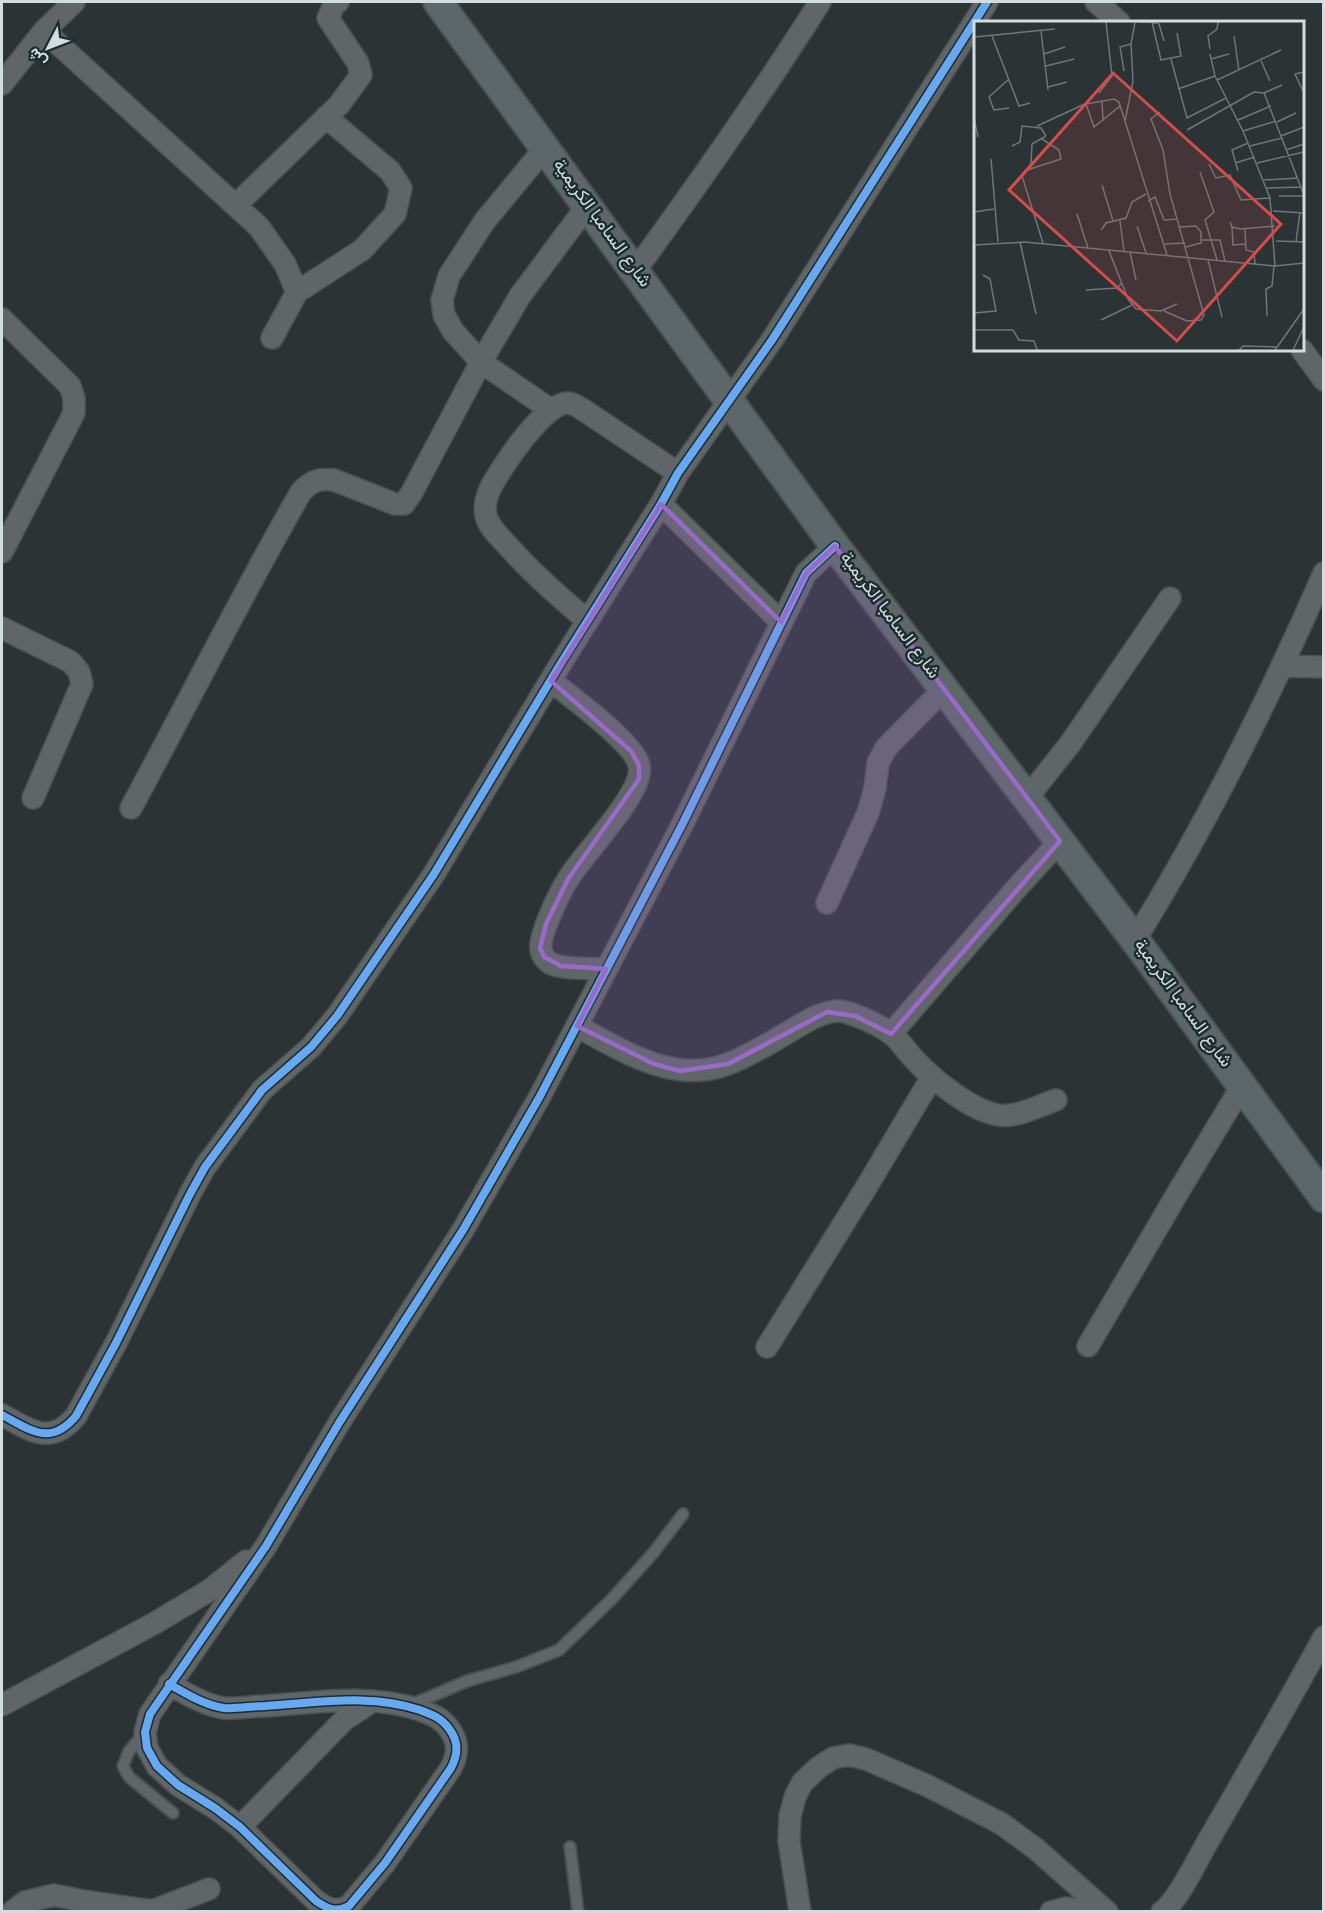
<svg xmlns="http://www.w3.org/2000/svg" width="1325" height="1913" font-family="Georgia,Vazirmatn,serif">
	<rect width="100%" height="100%" fill="#2b3335"/>
	<g fill="none" stroke-linecap="round" stroke-linejoin="round">
		<g stroke="#4a5152" stroke-width="14">
			<path id="lane" d="M411,1705L467,1681L516,1667L559,1650L612,1599L654,1552L683,1514
				M145,1732L129,1751L123,1766L129,1777L173,1813
				M570,1847L578,1912"/>
		</g>
		<g stroke="#4a5152" stroke-width="24">
			<path id="street" d="M1096,2L1119,22
				M44,31L259,227L285,264L297,292L272,338
				M2,84L44,31L74,2
				M545,148L484,222L449,276L442,300L444,315L453,331L481,362L551,410
				M236,205L339,105L361,75L358,63L328,18L334,5L338,2
				M635,271C699,183 762,94 820,2
				M297,292L362,250L395,214L401,188L390,171L326,117
				M2,319L70,386L74,398V413L2,552
				M1302,350L1324,380
				M661,504L781,622
				M588,621C559,597 532,573 508,546C500,537 489,528 486,516C484,507 486,498 490,489C500,469 544,402 568,403C574,403 580,408 585,411L678,473
				M2,628L71,662L79,672L82,684L33,798
				M1283,666L1324,667
				M551,681C571,697 634,743 639,765C646,791 582,855 568,879C560,892 538,936 541,950C542,956 547,962 552,964C565,970 592,968 606,969
				M1027,798L1070,744L1170,598
				M131,808C188,703 241,596 301,492C311,481 319,478 334,480L395,504H404L411,494L481,362L520,296L587,206
				M827,903L868,813L875,788L878,763L886,748L944,689
				M1135,940C1208,822 1269,699 1324,573
				M577,1026C622,1051 675,1085 728,1064C757,1053 785,1033 813,1018C822,1014 830,1011 839,1011C852,1012 884,1027 894,1036C902,1043 907,1052 915,1060C933,1080 971,1110 998,1115C1017,1118 1038,1106 1056,1100
				M891,1034L1016,889L1060,841
				M1088,1346L1180,1189L1242,1086
				M767,1347L867,1186L932,1077
				M2,1415C31,1430 50,1447 76,1416L116,1343L190,1194L205,1167L262,1090L311,1047L337,1016L434,874L561,663L661,504L678,473L772,340L987,2
				M169,1684C187,1694 204,1705 224,1708C237,1709 252,1706 265,1706C317,1703 370,1693 420,1710C433,1715 442,1718 450,1730C459,1743 458,1754 451,1768L385,1863L349,1906C336,1913 328,1909 316,1901L240,1827L215,1808L178,1785L157,1766L147,1748L145,1732L150,1714L266,1546L339,1423L463,1230L539,1098L682,825L806,573L835,546
				M2,1705L155,1623L210,1590L246,1561
				M240,1827L344,1720L373,1701
				M12,1912L25,1902L54,1895L83,1901L152,1911L209,1889
				M800,1912L789,1841L790,1816L795,1797L802,1783L819,1767L833,1758L849,1755L866,1759L928,1786L1002,1824L1036,1849L1107,1912
				M1051,1912L1066,1908L1088,1912
				M1162,1912C1178,1901 1197,1860 1207,1843C1247,1774 1286,1706 1324,1637"/>
		</g>
		<g stroke="#4a5152" stroke-width="32">
			<path id="secondary" d="M438,2L835,546L1135,940L1324,1198"/>
		</g>
		<use href="#lane" stroke="#606567" stroke-width="10"/>
		<use href="#street" stroke="#606567" stroke-width="21"/>
		<use href="#secondary" stroke="#5d6769" stroke-width="28"/>
		<g stroke="#1d2c2f" stroke-width="11">
			<path id="cycleway" d="M2,1415C31,1430 50,1447 76,1416L116,1343L190,1194L205,1167L262,1090L311,1047L337,1016L434,874L561,663L661,504L678,473L772,340L987,2
				M169,1684C187,1694 204,1705 224,1708C237,1709 252,1706 265,1706C317,1703 370,1693 420,1710C433,1715 442,1718 450,1730C459,1743 458,1754 451,1768L385,1863L349,1906C336,1913 328,1909 316,1901L240,1827L215,1808L178,1785L157,1766L147,1748L145,1732L150,1714L266,1546L339,1423L463,1230L539,1098L682,825L806,573L835,546"/>
		</g>
		<use href="#cycleway" stroke="#66a8f1" stroke-width="8"/>
	</g>
	<path fill="#9a6aca" fill-opacity="0.2" stroke="#9a6aca" stroke-width="4.5" stroke-linejoin="round" d="M661,504L781,622L806,573L835,546L1060,841L891,1034L855,1016L827,1012L728,1064L680,1071L654,1064L577,1026L606,969L561,966L544,957L540,948L546,924L568,879L639,779V765L631,751L551,681Z"/>
	<g text-anchor="middle" dominant-baseline="central" stroke-width="5" stroke-linejoin="round" paint-order="stroke">
		<g font-size="18" fill="#d3dddf" stroke="#1d2c2f">
			<text transform="translate(601 224) rotate(54)">شارع السامبا الكريمية</text>
			<text transform="translate(889 616) rotate(53)">شارع السامبا الكريمية</text>
			<text transform="translate(1182 1004) rotate(54)">شارع السامبا الكريمية</text>
		</g>
	</g>
	<g transform="translate(974 21)">
		<rect width="330" height="330" fill="#2b3335"/>
		<path fill="none" stroke="#6e7779" stroke-width="1.5" d="M164,1H178L187,39L207,35L203,12M178,1L185,3L190,20M67,10L74,69M18,15L45,85L56,82M260,15L265,50M0,16L81,8M236,28L234,15L243,8L244,1M70,33L91,26M236,33L241,55L269,110L296,177L301,245M197,38L213,97L252,77M237,38L255,33M287,40L296,60M72,45L100,38M150,50L146,26L157,23M330,51L321,53L330,72M243,59L307,29M74,66L93,61M204,68L241,55M125,72L138,55L132,1M290,72L308,64M128,80L129,100M146,85L120,106L112,83L140,78L145,81L193,234M35,87L20,89L15,76L35,58M186,91L177,98L189,129L196,173L230,294L227,299L213,300L190,290M0,97L4,116M264,99L297,85M151,100L159,60L157,23L161,1M303,101L322,92M63,105L113,82M213,109L280,71L290,72L330,174M269,110L302,100M307,115L330,106M38,125L46,121L48,105L67,107L72,115M276,125L308,117M312,129L330,123M17,138L24,221M261,142L281,136M283,142L330,131M235,143L242,157L256,154L267,179L296,177M53,149L87,138L85,129L68,118M264,150L258,129L274,122M226,151L240,191L231,199L243,239M290,159L324,157M128,164L139,200M293,167L327,166M305,175H330M174,180L181,176L190,199L204,198M299,190L330,192M0,191L20,188M103,193L114,227M146,200L150,230M256,201L258,206L267,208L301,205M163,205L172,232M206,206L222,205L227,211V222L212,226M258,206L259,224L271,223M271,208L272,229L280,231L281,243M127,209L132,202L152,197L158,181L172,173M228,219H246L251,240M302,220L330,221M46,221L62,293M322,221L326,191M69,222L48,155L57,144L58,123L72,115M191,223L211,222M0,224L51,221L301,245L330,242M135,230L154,278L162,288L187,290L203,283M156,231L162,259M234,239L248,296M112,269L143,267L147,263M0,292L22,290L16,258L9,254M293,295L292,268L298,265L300,245M127,299L158,284M0,309H39L45,319L60,320L63,329M265,329L269,325L303,326M301,329L330,288M319,329L330,306"/>
		<path fill="#d54c4d" fill-opacity="0.15" stroke="#d54c4d" stroke-width="3" d="M139,52L307,203L203,320L35,169Z"/>
		<rect width="330" height="330" fill="none" stroke="#d3dddf" stroke-width="3"/>
	</g>
	<rect width="1325" height="1913" fill="none" stroke="#d3dddf" stroke-width="6"/>
	<g transform="translate(48 48) rotate(228)" stroke="#1d2c2f" stroke-width="4.5" paint-order="stroke">
	<path d="M0-4.5L10 22L0 15L-10 22Z" fill="#d3dddf"/>
	<text y="-9" font-size="16" font-weight="bold" text-anchor="middle" fill="#d3dddf">ش</text>
	</g>
</svg>
